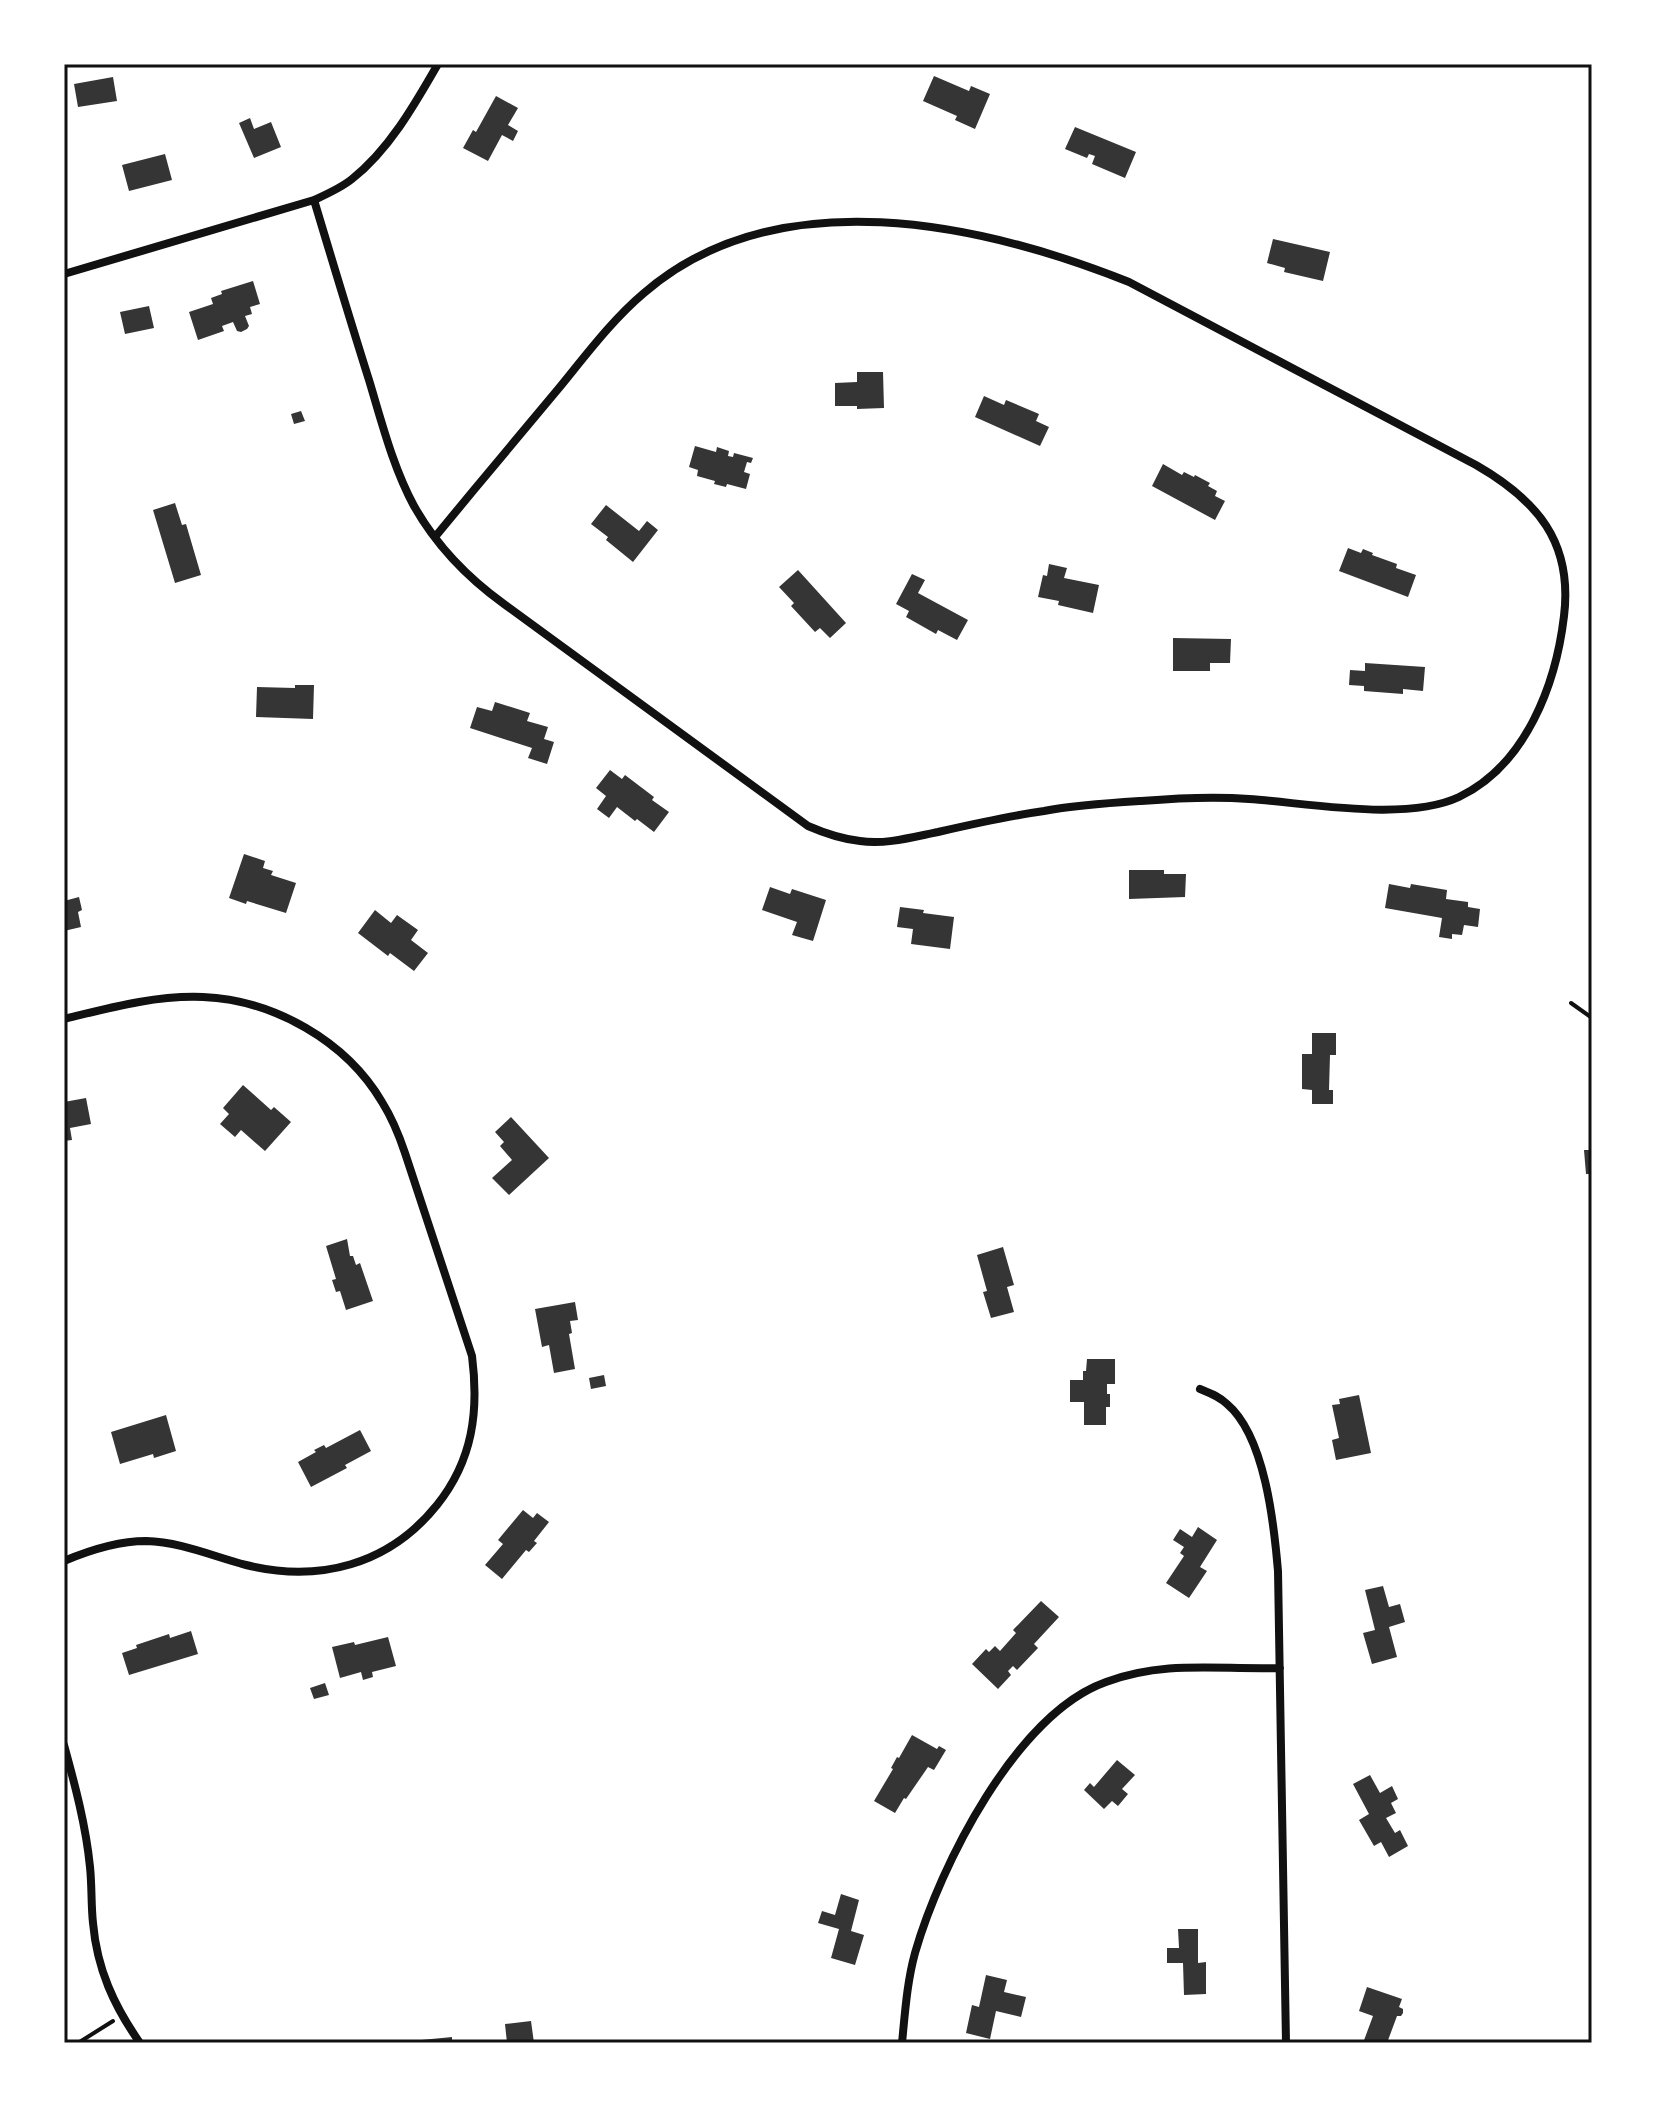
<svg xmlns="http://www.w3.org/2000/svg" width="1656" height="2107" font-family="'Libre Baskerville',serif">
	<rect width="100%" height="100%" fill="#fff"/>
	<path fill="#353535" d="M934,76L969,91L971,86L990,94L975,129L955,120L957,116L923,101Z
		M113,77L117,101L78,107L74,84Z
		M496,96L518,108L508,125L518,131L513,141L502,135L488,161L463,148L473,130L476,132Z
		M250,118L254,129L271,122L281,147L254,158L239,123Z
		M1075,127L1136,152L1125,178L1092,164L1095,156L1089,154L1087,158L1065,149Z
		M165,154L172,180L129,191L122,165Z
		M1273,239L1330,252L1323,281L1284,272L1285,268L1267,263Z
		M253,281L260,304L250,307L252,314L245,316L249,326L247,329L241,332L237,331L233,322L222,326L224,331L198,340L189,312L213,304L211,298L222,294L221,291Z
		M149,306L154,328L125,334L120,312Z
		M857,372H883L884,408L857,409V406H835V383L857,382Z
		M984,396L1004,405L1006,400L1039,414L1036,421L1049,427L1040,446L975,417Z
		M301,411L305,421L294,424L291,414Z
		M695,446L716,452L717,447L729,451L728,456L733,457L734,453L753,458L751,463L747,462L744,472L750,474L746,489L727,484L726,487L714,484L715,481L697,476L698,470L689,467Z
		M1163,464L1182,475L1184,472L1194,477L1195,475L1210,483L1208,486L1217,491L1215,496L1225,501L1215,520L1152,486Z
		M175,503L182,525L186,524L201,575L175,583L153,510Z
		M606,505L639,531L647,521L658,530L633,562L606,540L608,537L591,524Z
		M1348,548L1361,553L1363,549L1373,553L1372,555L1397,564L1396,568L1416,575L1408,597L1339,571Z
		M1049,564L1067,568L1064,578L1099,585L1093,613L1058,605L1059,601L1038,597L1043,575L1047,576Z
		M798,570L846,623L830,638L820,628L815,632L791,606L794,603L779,587Z
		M912,574L925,580L918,593L968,620L957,640L938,630L936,634L906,617L909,611L896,604Z
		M1173,638L1231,639L1230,663H1210V671H1173Z
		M1365,663L1425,667L1423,691L1403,689V694L1364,691V686L1349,685L1350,670L1365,671Z
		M295,685H314L313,719L256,717L257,687L295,688Z
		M495,702L530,713L527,721L548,727L544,739L554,742L547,764L528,758L532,748L470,728L477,707L492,711Z
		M610,770L622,779L625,775L654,797L652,800L669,812L654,832L637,819L635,821L617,807L609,818L597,809L606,796L596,788Z
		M244,854L265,861L263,868L273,871L271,875L296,883L286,913L247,901L246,904L229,898Z
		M1129,870H1164V874H1186L1185,897L1129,899Z
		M1389,884L1410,888L1411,884L1447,890L1446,899L1468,902V907L1480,909L1478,927L1464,925L1462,935L1452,934V939L1439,937L1442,918L1385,908Z
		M770,887L790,894L792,889L826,900L813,941L792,935L797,922L762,910Z
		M79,897L82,910L78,912L81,927L64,931V901Z
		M900,907L924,910L923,913L954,917L950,949L911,944L913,929L897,927Z
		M375,910L391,923L397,915L418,930L411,940L428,953L414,971L390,953L388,956L358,933Z
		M1312,1033H1336V1055H1330L1329,1090H1333V1104H1312V1090L1302,1089V1054H1312Z
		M243,1085L271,1110L274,1107L291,1122L265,1151L241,1130L235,1137L220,1124L229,1114L223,1108Z
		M86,1098L91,1124L70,1128L72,1140L64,1141V1102Z
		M511,1117L549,1158L509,1195L492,1178L512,1160L500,1146L504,1142L495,1132Z
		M1584,1150H1592V1174H1586Z
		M347,1239L350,1256H353L356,1265L360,1263L373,1301L346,1310L340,1291L336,1292L332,1280L336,1279L326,1246Z
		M1003,1247L1014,1285L1007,1287L1014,1312L991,1318L983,1292L987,1291L977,1255Z
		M575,1302L578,1320L570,1321L572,1333L569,1334L575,1369L554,1373L549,1345L542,1347L535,1309Z
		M1087,1359H1115V1384H1107V1394H1110V1407H1106V1425H1084V1402H1070V1380H1083V1371H1086Z
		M604,1375L606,1386L591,1389L589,1378Z
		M1359,1395L1371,1453L1336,1460L1332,1440L1339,1438L1332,1405L1340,1404L1339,1399Z
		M166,1415L176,1451L154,1458L153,1454L120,1464L111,1432Z
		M360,1430L371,1451L345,1465L347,1468L311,1487L298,1462L316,1452L314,1450L324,1445L326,1448Z
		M523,1510L533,1518L537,1513L549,1522L534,1541L537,1543L529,1552L526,1550L502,1579L485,1565L503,1544L498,1540Z
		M1198,1527L1217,1540L1200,1567L1207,1571L1189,1598L1166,1583L1184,1556L1180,1553L1184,1547L1173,1540L1180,1529L1192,1537Z
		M1383,1586L1389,1607L1400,1604L1405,1622L1389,1627L1397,1657L1372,1664L1363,1633L1375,1630L1365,1590Z
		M1041,1601L1059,1617L1034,1644L1038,1648L1017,1670L1013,1666L1008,1671L1011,1675L998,1689L972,1664L986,1649L989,1652L995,1646L1000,1651L1016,1633L1013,1630Z
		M191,1631L198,1654L129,1675L122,1653L137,1648L136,1645L169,1634L170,1638Z
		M388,1637L396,1666L372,1672L373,1677L363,1680L361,1672L340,1678L332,1647L354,1642L355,1645Z
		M325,1683L329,1695L314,1699L310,1688Z
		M912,1735L937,1749L939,1746L946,1750L934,1770L928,1767L906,1799L904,1798L895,1813L874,1801L893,1769L891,1768L897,1757L899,1758Z
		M1117,1760L1135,1775L1122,1789L1128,1794L1118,1806L1112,1801L1104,1809L1084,1790L1090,1783L1094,1787Z
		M1370,1775L1380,1793L1392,1786L1398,1799L1391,1803L1396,1813L1386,1818L1395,1833L1400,1830L1408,1846L1389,1857L1381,1842L1374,1846L1359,1820L1369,1814L1353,1784Z
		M841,1894L859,1900L851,1931L864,1935L855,1965L831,1958L839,1929L818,1923L822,1911L835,1915Z
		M1178,1929H1198V1963L1206,1962V1994L1184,1995L1183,1963H1167V1948H1179Z
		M986,1975L1007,1980L1004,1992L1026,1997L1021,2017L996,2011L990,2039L966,2033L972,2005L979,2007Z
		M1367,1987L1402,1999L1399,2007L1403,2009V2013L1401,2016H1397L1387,2043H1363L1373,2016L1359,2011Z
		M531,2021L534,2043H507L505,2024Z
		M452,2037V2043H411V2041Z"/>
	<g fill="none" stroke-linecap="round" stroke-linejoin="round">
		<path stroke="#111" stroke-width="4" d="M1571,1003L1592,1018
			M78,2043L113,2021"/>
		<path stroke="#111" stroke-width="8" d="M314,200C332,260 350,320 369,380C382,423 393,467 414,506C436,545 468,578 504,604L808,826C824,833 842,839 860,841C885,845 913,837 938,832C973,824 1009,816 1044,811C1076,805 1109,803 1141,801C1177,798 1213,796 1249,799C1308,803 1406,822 1459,797C1526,765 1556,684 1564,616C1573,542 1537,500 1476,465L1129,282C981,223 777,178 644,293C612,320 586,355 559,388C518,437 476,487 435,537
			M64,274L314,200C327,194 341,188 352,179C389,150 415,104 438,64
			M64,1019C109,1008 156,995 203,997C274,1000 346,1041 382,1102C392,1118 399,1135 405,1153L472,1356C479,1411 473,1460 437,1505C389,1565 319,1583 246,1565C212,1556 181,1542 146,1541C117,1541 90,1550 64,1561
			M1200,1389C1210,1393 1219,1396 1227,1404C1265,1436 1274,1524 1278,1571L1286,2043
			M64,1745C75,1785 86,1826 90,1867C92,1886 91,1905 93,1923C97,1969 114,2006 140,2043
			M902,2043C905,2013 907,1982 915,1953C940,1866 1016,1714 1106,1682C1166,1660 1218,1670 1280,1668"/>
	</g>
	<rect width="1656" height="2107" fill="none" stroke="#ffffff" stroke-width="132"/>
	<rect x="66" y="66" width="1524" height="1975" fill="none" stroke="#111" stroke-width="3"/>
</svg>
